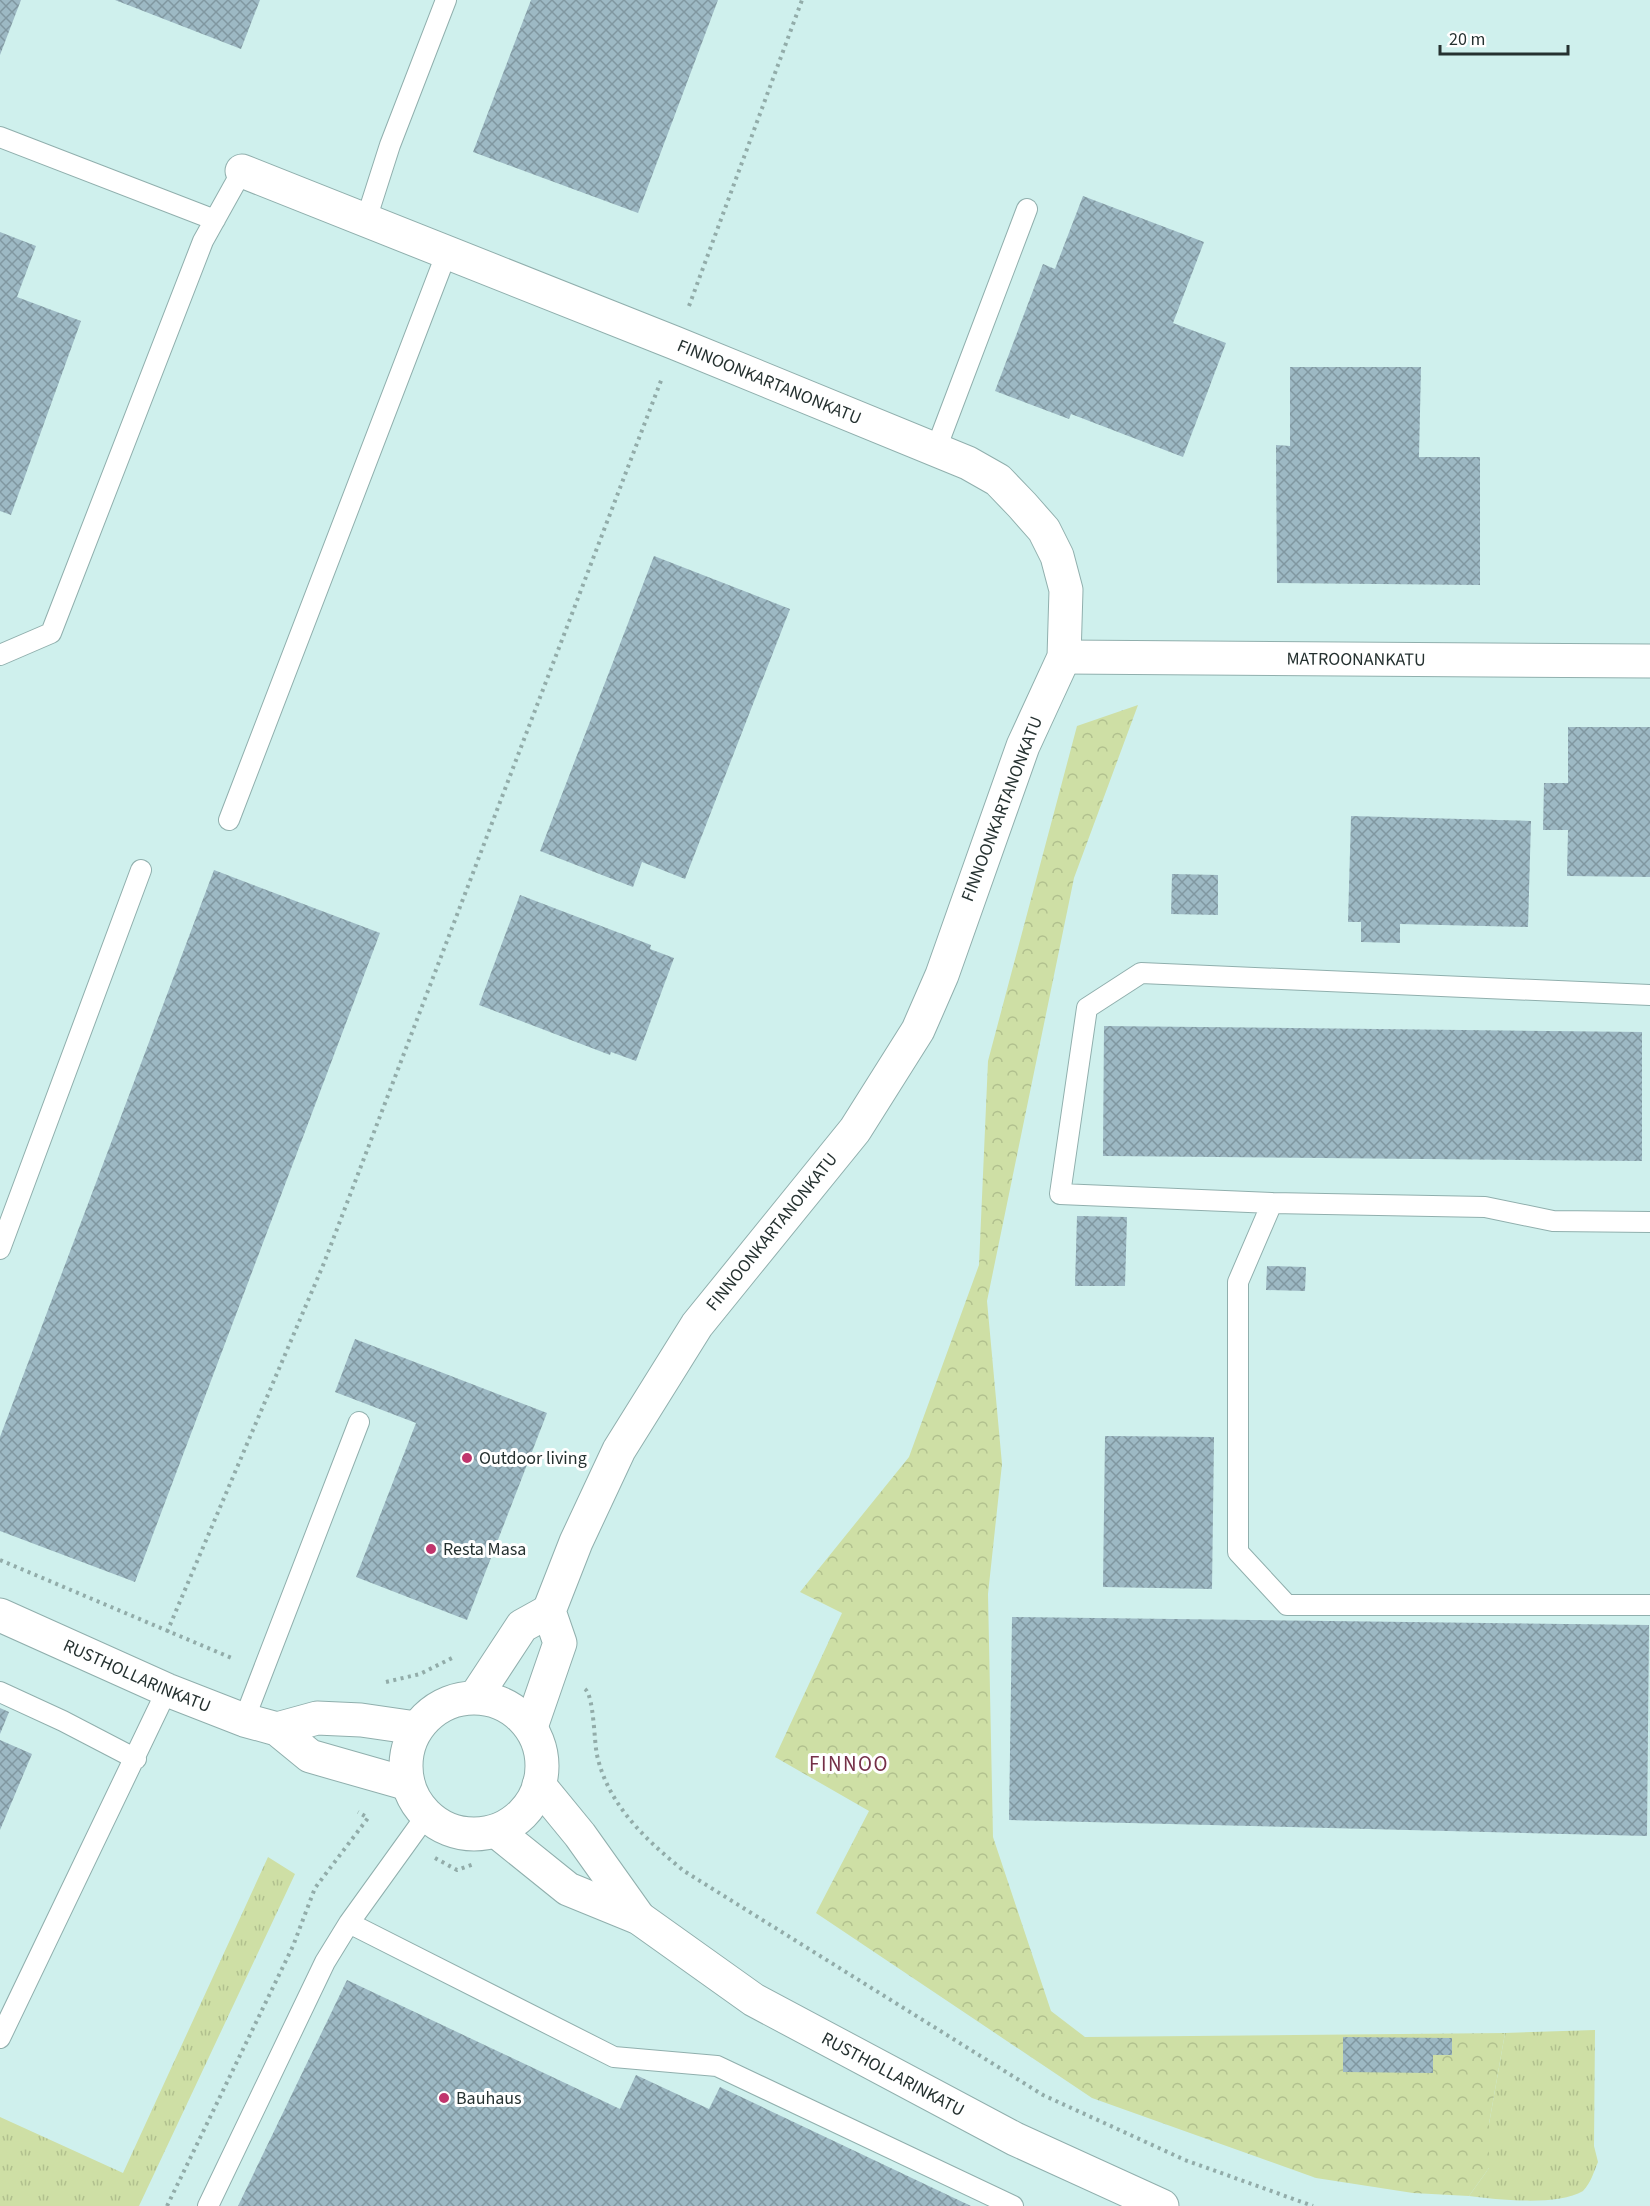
<svg xmlns="http://www.w3.org/2000/svg" width="1650" height="2206" font-family="'Source Sans 3',sans-serif">
	<defs>
		<pattern id="grass-tufts" width="24" height="20" patternUnits="userSpaceOnUse" patternTransform="scale(1.5)"><rect width="24" height="20" fill="#cedfa5"/><path d="M3 7l-1-3M5 7V3M7 7l1-3M15 17l-1-3M17 17v-4M19 17l1-3" fill="none" stroke="#b1c08e"/></pattern>
		<pattern id="forest-crowns" width="20" height="18" patternUnits="userSpaceOnUse" patternTransform="scale(1.5)"><rect width="20" height="18" fill="#cedfa5"/><path d="M2 6a3 3 0 1 1 6 0M12 15a3 3 0 1 1 6 0" fill="none" stroke="#b1c08e"/></pattern>
		<pattern id="building-cross-hatch" width="8" height="8" patternUnits="userSpaceOnUse" patternTransform="scale(1.5)"><rect width="8" height="8" fill="#9db9c4"/><path d="M0 0l8 8M0 8l8-8" fill="none" stroke="#8097a0"/></pattern>
	</defs>
	<rect width="100%" height="100%" fill="#cff0ed"/>
	<path fill="url(#grass-tufts)" d="M268,1857L295,1874L139,2206H0V2117L123,2173Z
		M1595,2030L1594,2146L1598,2162C1594,2171 1591,2183 1583,2191C1558,2206 1501,2200 1469,2196L1489,2168V2124L1505,2033Z"/>
	<path fill="url(#forest-crowns)" d="M1138,705L1074,878L987,1301L1002,1464L988,1594L993,1837L1051,2011L1085,2037L1505,2033L1489,2124V2168L1469,2196L1413,2193L1316,2178L1092,2098L816,1913L869,1811L775,1757L842,1613L800,1592L909,1457L979,1265L988,1061L1077,726Z"/>
	<path fill="url(#building-cross-hatch)" d="M0,0H21L0,55Z
		M115,0H260L241,49Z
		M531,0H718L638,213L473,152Z
		M1083,196L1204,242L1173,323L1226,343L1183,457L1071,414L1069,419L995,391L1043,264L1055,269Z
		M0,232L36,246L17,297L81,321L11,515L0,511Z
		M1290,367H1421L1419,457H1480V585L1277,583L1276,445L1290,446Z
		M654,556L790,609L685,879L642,862L633,887L540,851Z
		M1568,727H1650V877L1567,876L1568,830H1543L1544,783H1568Z
		M1351,816L1531,821L1528,927L1400,924V943L1361,942V922H1348Z
		M214,870L380,933L135,1582L0,1531V1437Z
		M1172,874L1218,875V915L1171,914Z
		M520,895L651,945L650,949L674,958L636,1061L611,1052L610,1055L479,1005Z
		M1104,1026L1642,1032V1161L1103,1156Z
		M1077,1216L1127,1217L1125,1286H1075Z
		M1267,1266L1306,1267L1305,1291L1266,1290Z
		M355,1339L547,1413L467,1620L356,1577L416,1423L335,1392Z
		M1105,1436L1214,1437L1212,1589L1103,1587Z
		M1012,1617L1649,1625L1647,1836L1009,1820Z
		M0,1708L9,1712L0,1734Z
		M0,1740L32,1754L0,1830Z
		M347,1980L620,2109L636,2075L709,2109L720,2087L971,2206H238Z
		M1343,2037L1452,2038V2055H1433V2073L1343,2072Z"/>
	<g fill="none" stroke-linecap="round" stroke-linejoin="round">
		<g stroke="#90afad" stroke-width="22">
			<path id="lane" d="M0,137L215,220
				M366,220L390,145L446,0
				M936,449L1027,209
				M0,655L51,633L203,241L242,171
				M229,820L447,252
				M1272,1203L1060,1194L1087,1008L1141,973L1650,995
				M1650,1222L1553,1221L1485,1207L1272,1203L1238,1282V1552L1287,1605H1650
				M0,1249L141,870
				M0,1692L63,1721L136,1759
				M244,1720L359,1422
				M349,1923L614,2057L717,2066L1013,2206
				M0,2038L167,1690
				M208,2206L325,1962L349,1923L426,1816"/>
		</g>
		<g stroke="#90afad" stroke-width="35">
			<g id="street">
				<path id="s1" d="M242,171L675,343L968,463L998,480L1022,505L1044,530L1057,556L1066,590L1064,657L1023,746L942,975L918,1030L855,1130L697,1325L619,1450L576,1542L549,1611L560,1643L531,1727"/>
				<path id="s2" d="M1064,657L1650,661"/>
				<path id="s3" d="M0,1615L167,1690L244,1720L277,1729L310,1756L408,1784"/>
				<path d="M476,1696L522,1626L549,1611"/>
				<circle cx="474" cy="1766" r="68"/>
				<path d="M277,1729L317,1718L361,1720L416,1728"/>
				<path d="M539,1785L580,1835L639,1918"/>
				<path id="s4" d="M496,1831L568,1889L639,1918L754,2000L1015,2139L1162,2206"/>
			</g>
		</g>
		<path stroke="#92aca9" stroke-width="4" stroke-dasharray="3 4.5" stroke-linecap="butt" d="M689,306L802,0
			M0,1560L234,1659
			M167,1632L324,1263L662,378
			M386,1682L420,1674L452,1658
			M585,1689C594,1696 594,1741 597,1755C608,1805 646,1840 684,1871L1043,2095L1185,2160L1313,2206
			M435,1858L457,1870L474,1864
			M167,2206L293,1946L315,1888L368,1818L358,1812"/>
		<use href="#lane" stroke="#fff" stroke-width="20"/>
		<use href="#street" stroke="#fff" stroke-width="33"/>
	</g>
	<g fill="#c0356d" stroke="#fff" stroke-width="2">
		<circle cx="467" cy="1458" r="6"/>
		<circle cx="431" cy="1549" r="6"/>
		<circle cx="444" cy="2098" r="6"/>
	</g>
	<g text-anchor="middle" dominant-baseline="central" stroke-width="6" stroke-linejoin="round" paint-order="stroke">
		<g font-size="18" fill="#253130" stroke="#fff">
			<text stroke="none"><textPath href="#s1" startOffset="568">FINNOONKARTANONKATU</textPath></text>
			<text stroke="none"><textPath href="#s2" startOffset="292">MATROONANKATU</textPath></text>
			<text transform="translate(1002 809) rotate(-69)">FINNOONKARTANONKATU</text>
			<text transform="translate(772 1232) rotate(-51)">FINNOONKARTANONKATU</text>
			<text stroke="none"><textPath href="#s3" startOffset="150">RUSTHOLLARINKATU</textPath></text>
			<text stroke="none"><textPath href="#s4" startOffset="468">RUSTHOLLARINKATU</textPath></text>
		</g>
		<g font-size="18" fill="#253130" stroke="#fff" text-anchor="start">
			<text x="479" y="1458">Outdoor living</text>
			<text x="443" y="1549">Resta Masa</text>
			<text x="456" y="2098">Bauhaus</text>
		</g>
		<g font-size="21" letter-spacing="1.5" fill="#753048" stroke="#fff">
			<text x="849" y="1764">FINNOO</text>
		</g>
	</g>
	<path d="M1440 45v9h128v-9" fill="none" stroke="#253130" stroke-width="3"/>
	<text x="1449" y="45" font-size="18" fill="#253130" stroke="#ffffff" stroke-width="4.5" paint-order="stroke">20 m</text>
</svg>
